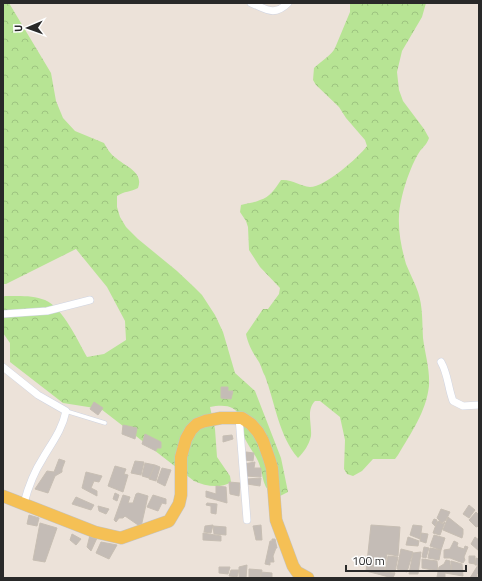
<svg xmlns="http://www.w3.org/2000/svg" width="482" height="581" font-family="'Titillium Web',sans-serif">
	<defs>
		<pattern id="forest-crowns" width="20" height="18" patternUnits="userSpaceOnUse"><rect width="20" height="18" fill="#b7e494"/><path d="M2 6a3 3 0 1 1 6 0M12 15a3 3 0 1 1 6 0" fill="none" stroke="#9dc480"/></pattern>
	</defs>
	<rect width="100%" height="100%" fill="#ece2d9"/>
	<path fill="url(#forest-crowns)" d="M3,3H9L51,73L56,101L63,118L75,131L104,143C107,148 110,154 116,158C126,167 144,172 138,188C131,192 124,191 117,196V207L120,217L126,227L138,239L177,271L194,287L202,295L215,315L223,332L235,373L255,391L281,458L288,492L278,497C261,491 264,474 258,461C254,453 248,445 244,437C241,432 241,425 240,419C237,404 222,405 210,407L215,429L217,457L230,476L231,482C220,489 205,486 194,481L101,409L63,403L10,362V343L3,333V297L5,296C19,296 33,295 45,300C63,308 78,341 87,357L104,354L126,340L125,321L107,287L76,249L6,284H3Z
		M350,3H426L422,17L402,51L397,72L399,90L403,101L424,129L429,138C427,144 424,146 420,151C410,166 400,197 399,216C398,232 402,250 406,264C410,274 415,283 418,292C423,307 422,322 423,338C425,354 430,369 429,386C426,412 411,433 398,455L395,459H373L362,471L353,476L347,474L344,469L345,440L340,417L320,401H315C306,410 312,424 311,436C309,445 304,452 298,458C279,436 275,403 265,376C262,371 261,364 257,359C252,351 248,344 246,334L263,309H268L279,294L280,288L260,267L249,250L248,227L246,221L240,212L241,205C248,203 254,203 260,200C270,197 275,189 281,180C292,179 300,186 310,187C325,187 359,157 367,146L365,140L346,118L339,107L316,85L313,80L314,68C321,61 332,55 335,48L350,12Z"/>
	<path fill="#c4bcb6" stroke="#c7beb3" d="M221,387H228V391H233L231,399L221,398Z
		M94,402L103,408L98,415L90,409Z
		M123,425L137,428L135,439L122,434Z
		M145,434L161,442V448H157L156,451L142,444Z
		M232,435L233,439L223,442V436Z
		M246,452L254,453L253,461L244,460V456L246,455Z
		M59,459L65,461L62,469V472L55,476L48,493L35,489L47,471L54,472Z
		M135,461L144,462L141,475L131,473Z
		M255,462L254,468H261V477L245,476L244,464Z
		M145,463L155,465L149,478L142,476Z
		M155,465L160,467L156,481L149,479Z
		M115,466L126,469L124,474L128,475L123,492L108,486Z
		M162,468L171,470L165,486L157,482Z
		M86,472L102,476L99,482L94,481L91,488L97,491V496L82,488Z
		M261,478L260,486L247,484V479Z
		M229,482L240,483L239,496L230,494Z
		M216,486L226,487L227,503L206,497V491L216,494Z
		M115,493L119,495L117,501L113,499Z
		M138,493L148,496L141,527L125,516L123,518H119L116,522L114,520L123,495L130,497L128,503H133L136,494Z
		M153,495L166,499V504L162,503L158,511L147,507Z
		M76,497L94,505L91,510L72,504Z
		M207,503L217,504L216,514L211,513V506L206,505Z
		M469,505L475,510L469,518L463,514Z
		M98,506L109,509L106,514L99,511Z
		M441,509L450,512L446,520L442,523L437,518Z
		M476,512L479,515V526L476,527L469,520Z
		M29,515L39,518L37,526L27,524Z
		M448,517L463,529V534L462,538L443,530Z
		M434,519L437,520L435,526L432,523Z
		M439,521L442,524L445,522L440,535L433,533L437,522Z
		M40,523L57,528L45,562L33,560Z
		M213,525L211,533L204,532L205,526Z
		M261,525L262,540H256L253,526Z
		M371,525L400,527L398,556L387,554L384,572L395,573L393,578L366,571Z
		M413,525L422,526L420,539L410,535Z
		M213,526L226,527V535L214,534Z
		M203,533L221,536V541L203,540Z
		M421,533L428,534L426,543L420,541Z
		M72,534L81,539L76,545L70,540Z
		M90,535L97,538L91,551L87,547Z
		M434,535L445,538L441,550L430,546Z
		M408,537L419,541L418,546L406,545Z
		M475,537L479,540V551L471,544Z
		M272,539H275L277,548H276L273,556L274,562H270V565L265,564L270,541H272Z
		M454,541L458,543L457,546L458,547L464,549L465,546L468,547L464,557L465,560L463,563L450,558H444V550L450,549Z
		M101,542L117,545L109,559L96,553Z
		M424,547L429,548L426,558L422,557Z
		M430,548L441,550L439,560L428,558Z
		M401,549L413,552L407,572L397,569Z
		M421,552L418,574H409L413,553Z
		M388,556L398,557L395,572L385,570Z
		M469,556H475V564L469,563Z
		M476,558L479,559V572L477,574V578H470L478,565H475Z
		M422,559L437,561L438,571L422,568Z
		M446,560L450,561V565H452L451,574L445,573V578L437,577L439,567L444,564Z
		M451,561L462,564L463,576L451,574Z
		M247,565L246,578H239V567Z
		M219,567H230L228,574L219,573Z
		M249,569L262,570L260,578H249Z
		M231,570H239L237,577L229,576Z
		M261,572L272,573V578H261Z"/>
	<g fill="none" stroke-linecap="round" stroke-linejoin="round">
		<g stroke="#cfd4e2" stroke-width="4.5">
			<path id="service" d="M66,411L105,423"/>
		</g>
		<g stroke="#cfd4e2" stroke-width="8">
			<path id="minor" d="M251,3C266,9 274,17 288,3
				M3,314L47,311L90,300
				M441,362C448,374 448,388 453,401L463,406L479,405
				M3,367L38,395L66,411C62,430 53,441 43,458C34,472 28,488 24,503
				M239,417L247,520"/>
		</g>
		<g stroke="#c3c3c3" stroke-width="13">
			<path id="primary" d="M3,496L95,532L121,538L169,521L179,504L181,495V457L186,439L191,430L197,424L205,421L221,418H242L251,424L258,432L263,441L269,458L272,468L276,520L293,566L297,572L308,578"/>
		</g>
		<use href="#service" stroke="#fff" stroke-width="3.5"/>
		<use href="#minor" stroke="#fff" stroke-width="7"/>
		<use href="#primary" stroke="#f5c055" stroke-width="12"/>
	</g>
	<rect width="482" height="581" fill="none" stroke="#292929" stroke-width="8"/>
	<g transform="translate(28 28) rotate(268)" stroke="#ffffff" stroke-width="3" paint-order="stroke">
	<path d="M0-3L7 15L0 10L-7 15Z" fill="#292929"/>
	<text y="-6" font-size="11" font-weight="bold" text-anchor="middle" fill="#292929">U</text>
	</g>
	<path d="M346 565v6h120v-6" fill="none" stroke="#292929" stroke-width="2"/>
	<text x="352" y="565" font-size="12" fill="#292929" stroke="#ffffff" stroke-width="3" paint-order="stroke">100 m</text>
</svg>
